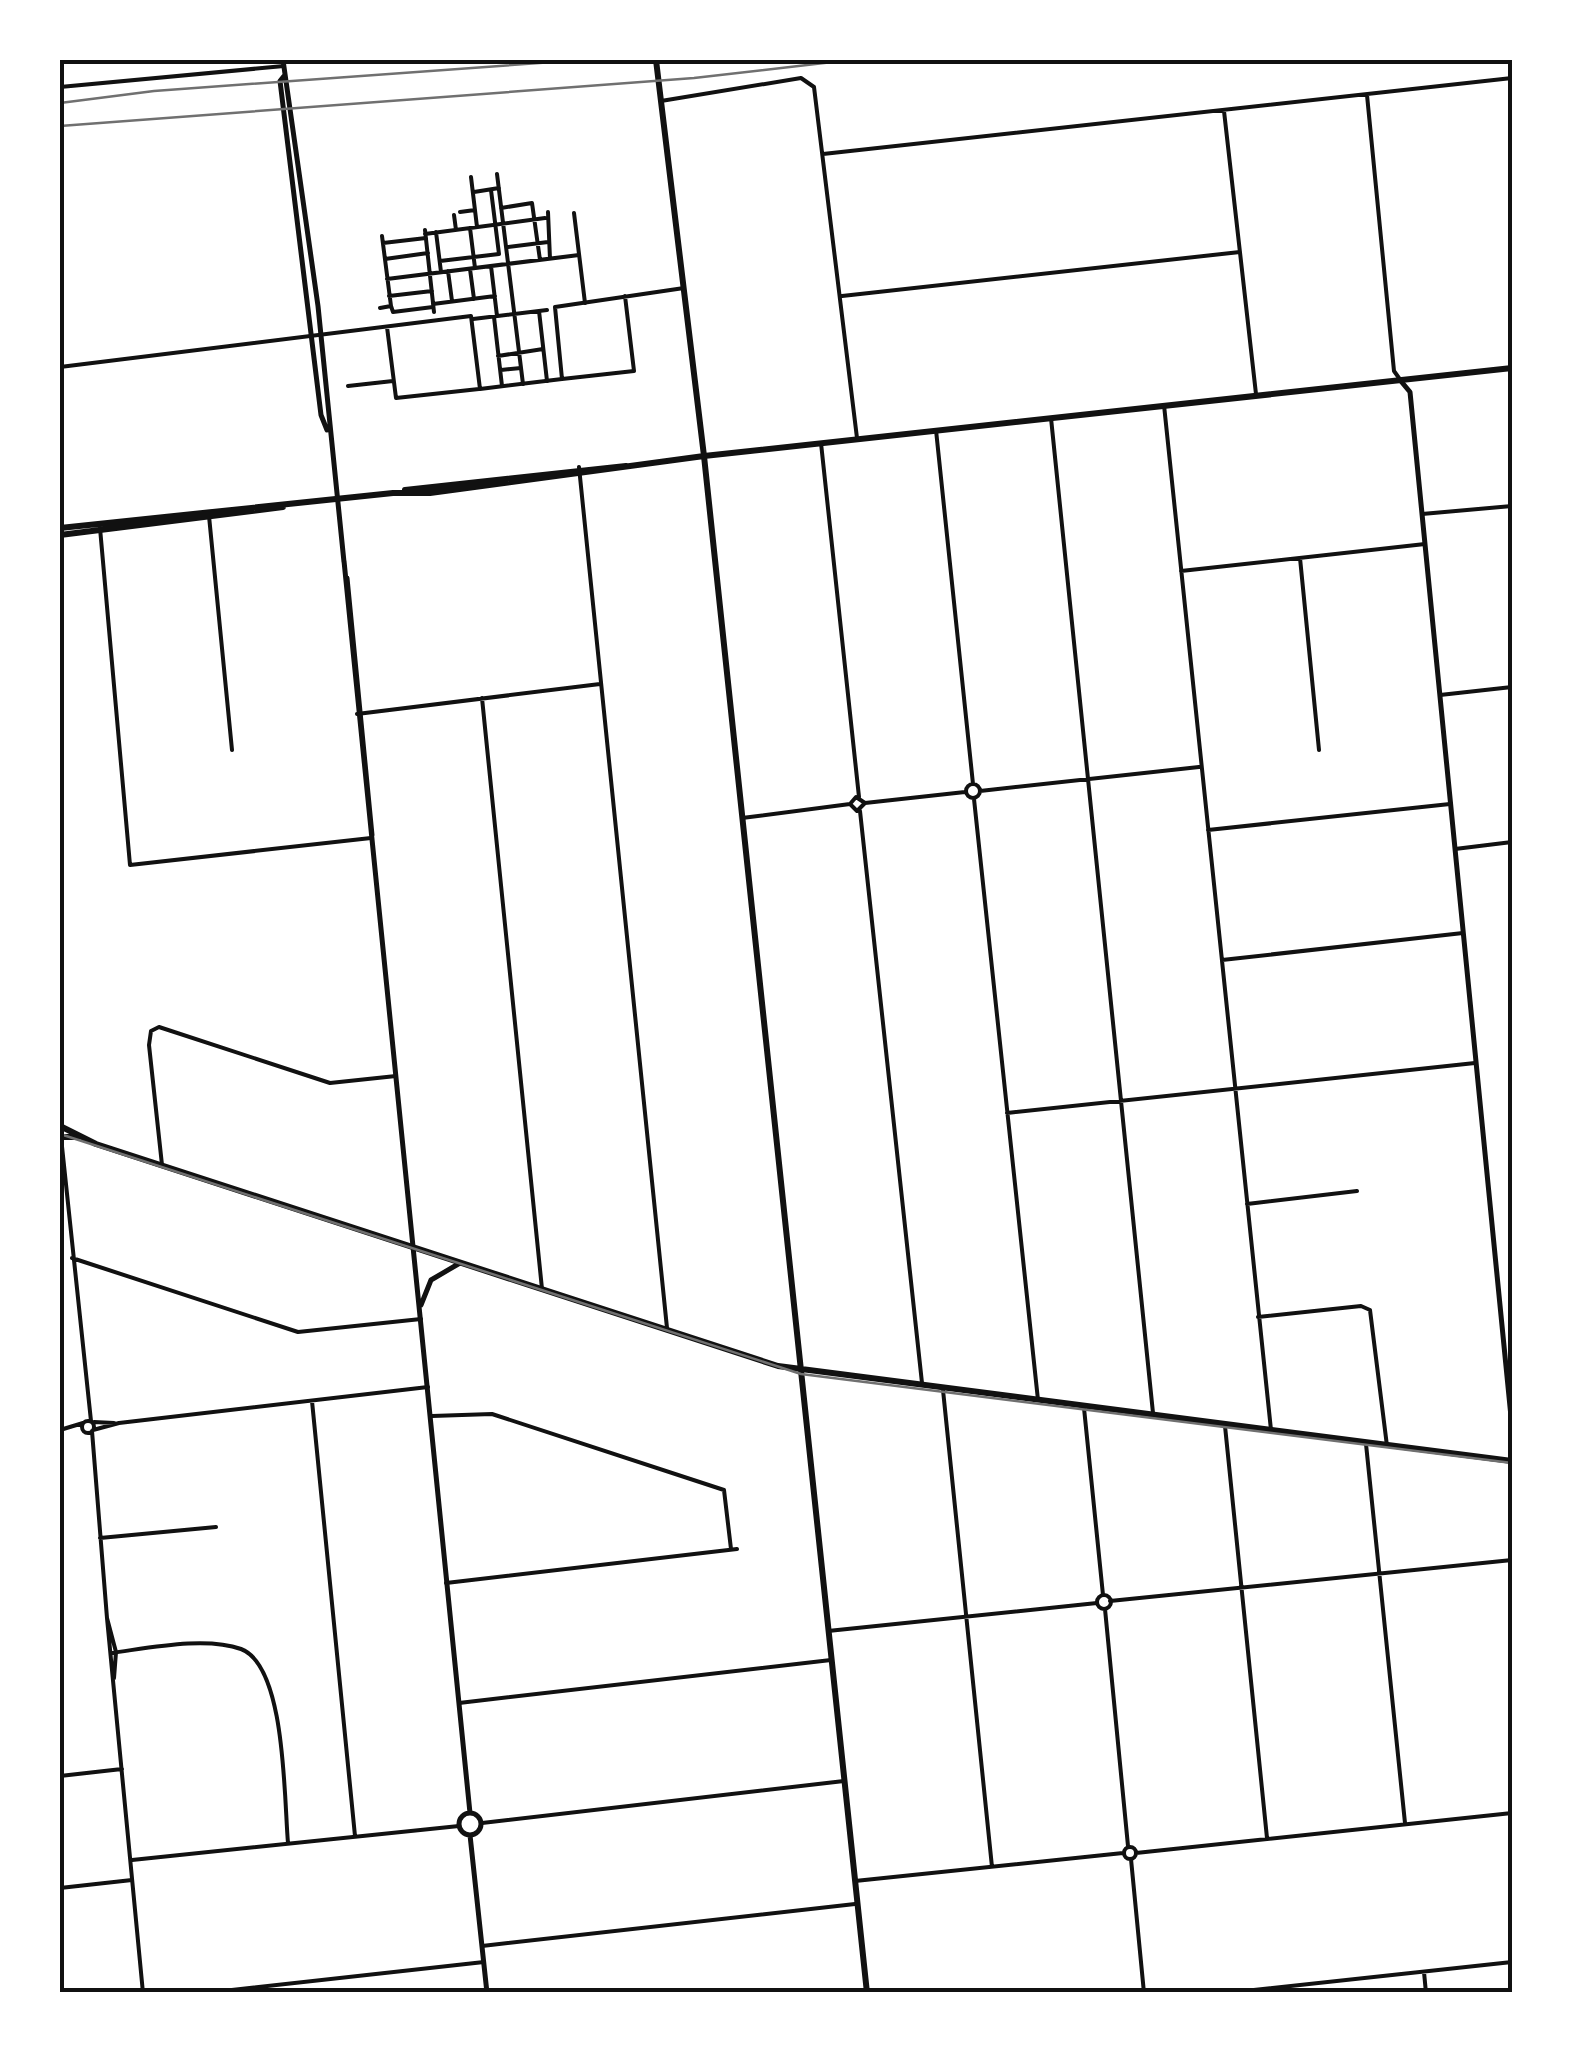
<svg xmlns="http://www.w3.org/2000/svg" width="1572" height="2053" font-family="'DejaVu Sans',sans-serif">
	<rect width="100%" height="100%" fill="#fff"/>
	<g fill="none" stroke-linecap="round" stroke-linejoin="round">
		<path stroke="#111" stroke-width="4" d="M497,174L523,384
			M471,177L477,227
			M474,192L499,188
			M501,208L532,203L540,260
			M460,212L475,210
			M548,212L550,259
			M574,213L585,303
			M454,215L456,230
			M470,228L475,268
			M425,230L434,312
			M436,232L441,272
			M425,234L545,218
			M383,243L426,238
			M508,247L548,242
			M385,259L428,253
			M440,261L499,254L491,190
			M491,266L497,316
			M470,269L474,299
			M448,271L452,301
			M387,279L579,255
			M389,296L432,291
			M433,304L495,296
			M391,306L393,312L433,307
			M380,308L391,306L382,236
			M539,311L547,381
			M494,317L502,386
			M473,319L547,310
			M498,356L543,349
			M501,370L521,368"/>
		<path stroke="#111" stroke-width="4" d="M60,87L284,66
			M1367,95L1394,371L1399,378
			M661,101L801,78L814,87L857,438
			M1224,111L1256,394
			M823,154L1512,78
			M842,296L1240,252
			M387,327L396,398L479,389
			M60,367L471,316L480,389L562,379L555,307L684,288
			M562,379L634,371L625,296
			M348,386L393,381
			M1164,405L1271,1430
			M1051,418L1153,1413
			M936,430L973,784
			M821,443L859,797
			M579,467L667,1328
			M1422,514L1512,506
			M209,516L232,750
			M100,528L130,865L371,838
			M1300,558L1319,750
			M1181,571L1425,544
			M1440,695L1512,687
			M482,698L542,1289
			M357,714L600,684
			M966 791a7 7 0 1 1 14 0a7 7 0 1 1-14 0Z
			M980,791L1199,767
			M974,799L1038,1400
			M865,803L965,792
			M860,811L922,1383
			M742,818L850,804L856,797L865,803L857,811L850,804
			M1208,830L1450,804
			M1455,849L1512,842
			M1222,960L1463,933
			M1007,1113L1475,1063
			M61,1137L91,1421
			M162,1165L149,1045L151,1031L159,1027L330,1083L396,1076
			M1247,1204L1357,1191
			M72,1258L298,1332L421,1319
			M1258,1317L1361,1306L1370,1310L1387,1446
			M943,1390L992,1867
			M312,1401L355,1836
			M1084,1408L1103,1595
			M432,1416L492,1414L724,1490L731,1549
			M82 1427a6 6 0 1 1 12 0a6 6 0 1 1-12 0Z
			M94,1422L114,1423
			M1225,1426L1267,1838
			M60,1430L83,1423
			M93,1430L119,1423L428,1387
			M92,1431L107,1618L116,1652L114,1678
			M1366,1444L1405,1823
			M100,1538L216,1527
			M446,1583L737,1549
			M1097 1602a7 7 0 1 1 14 0a7 7 0 1 1-14 0Z
			M1110,1601L1512,1560
			M1105,1609L1128,1846
			M107,1618L143,1993
			M828,1631L1097,1603
			M111,1653C149,1648 205,1636 241,1649C286,1666 284,1799 288,1843
			M459,1703L831,1660
			M60,1776L122,1769
			M482,1823L844,1781
			M1124 1853a6 6 0 1 1 12 0a6 6 0 1 1-12 0Z
			M1136,1853L1512,1813
			M1131,1859L1144,1993
			M132,1860L459,1826
			M855,1881L1123,1853
			M60,1888L132,1880
			M482,1946L855,1904
			M1424,1972L1426,1993
			M205,1993L484,1962
			M1226,1993L1512,1962"/>
		<path stroke="#111" stroke-width="5" d="M283,60L318,306L344,562
			M284,76L280,81L321,415L327,430
			M1400,380L1410,392L1512,1427
			M344,561L470,1813
			M347,578L372,835
			M421,1305L431,1280L460,1263
			M459 1824a11 11 0 1 1 22 0a11 11 0 1 1-22 0Z
			M470,1835L487,1993"/>
		<path stroke="#111" stroke-width="6" d="M656,60L704,456L867,1993
			M405,490L626,466
			M393,493H430L704,456L1512,368
			M60,528L393,493
			M60,535L283,507
			M60,1126L96,1144L778,1366L1512,1461
			M60,1137H77"/>
		<path stroke="#707070" stroke-width="2.5" d="M60,1134L801,1374L1512,1463"/>
		<path stroke="#707070" stroke-width="2.5" d="M60,103L154,91L581,60
			M60,126L694,78L850,60"/>
	</g>
	<rect width="1572" height="2053" fill="none" stroke="#ffffff" stroke-width="125"/>
	<rect x="62" y="62" width="1448" height="1928" fill="none" stroke="#111" stroke-width="4"/>
</svg>
